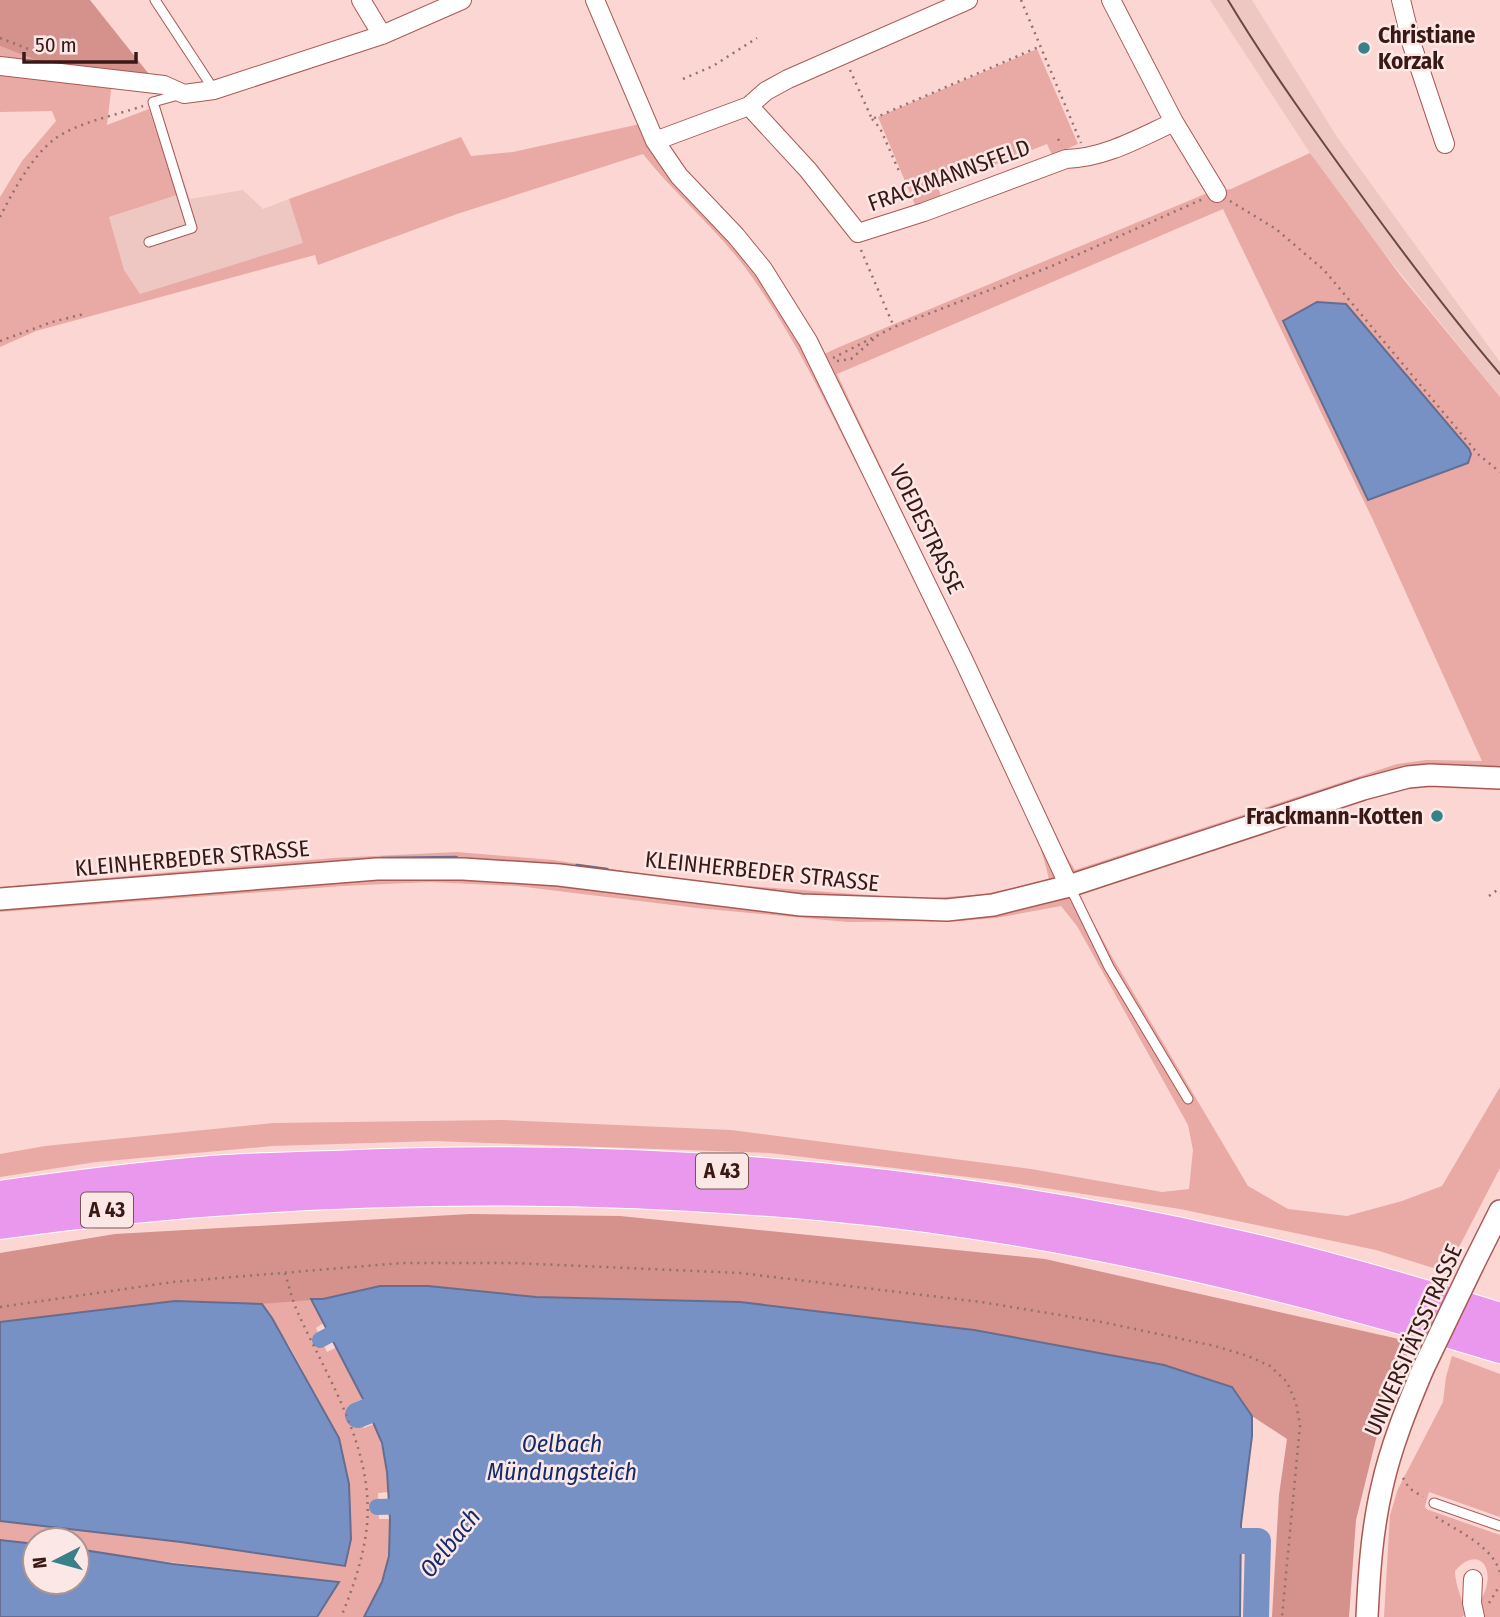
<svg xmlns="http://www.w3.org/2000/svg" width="1500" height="1617" font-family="'Fira Sans Condensed',sans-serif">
	<rect width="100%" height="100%" fill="#fbd6d2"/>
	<path fill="#eec6c2" d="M1210,0H1252L1337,137L1500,362V397L1369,234L1310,153Z
		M163,120L190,199L243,190L263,209L289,199L304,243L131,297L109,217L177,195L155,122Z"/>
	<path fill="#e9a9a4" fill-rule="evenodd" d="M0,46L43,63L113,73L107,125L149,109L177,195L109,217L124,270L140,294L303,243L289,199L461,137L471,156L513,152L640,124L777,301L812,360L837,348L1205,194L1231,189L1310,153L1400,275L1500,397V771L1454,782L1390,788L1077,892L1111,955L1248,1186L1288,1209L1347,1216L1402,1201L1442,1186L1500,1087V1168L1446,1272L1376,1250L1180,1209L993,1180L770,1153L434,1141L272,1146L96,1162L0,1177V1154L45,1146L273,1123L503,1120L731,1130L1031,1169L1162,1192L1189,1189L1193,1150L1188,1125L1077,926L1061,906L996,918L959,921L848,922L697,908L517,886L430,882L342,886L0,912V887L333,858L457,852L553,860L695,882L919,899L986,894L1049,879C1035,814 992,742 963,680C928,605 891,531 853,457C822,395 792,333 752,277C721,232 677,197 643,154L457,214L318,265L315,255L36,331L0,347V197L22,161L56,121L52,111L0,112ZM1223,209L1373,520L1482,761L1426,760L1397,764L1075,870L1065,854L837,374Z
		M1037,49L1078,144L1052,155L1047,144L938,187L942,199L916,207L878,117Z
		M311,1299L325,1322L316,1328L327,1352L337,1347L363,1399L353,1403L364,1428L374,1424C383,1446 387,1468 388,1492L378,1493L379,1519H390L389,1556L382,1582L364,1617H317L338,1582L77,1551V1540H35V1546L0,1541V1521L181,1542L345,1566L351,1539L349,1485L339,1438L291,1349L262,1304Z
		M1452,1356L1500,1374V1517L1429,1492L1425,1506L1426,1509L1500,1535V1617H1484L1480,1602C1500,1567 1477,1544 1455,1571C1455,1587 1464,1599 1464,1615L1462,1617H1384L1390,1515L1398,1489L1443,1402L1446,1377Z"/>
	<path fill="#d5918b" d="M0,0H90L152,78L43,63L0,46Z
		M470,1214L620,1216L1045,1259L1412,1342L1378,1431L1356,1520L1349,1617H1272L1279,1495L1287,1439L1252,1416L1232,1387L1164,1365L974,1330L740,1302L536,1297L428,1286H380L323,1299L262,1304L175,1301L0,1322V1253L115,1234Z"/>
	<path fill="#7891c5" stroke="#656d90" stroke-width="2" d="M1317,302L1346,304L1469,449L1471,454L1468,463L1368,500L1283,321Z
		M380,1286H428L536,1297L740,1302L974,1330L1164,1365L1232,1387L1252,1416V1436L1241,1524L1240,1617H364L382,1582L389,1556L390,1519L387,1472L382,1443L363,1399L311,1299H323Z
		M175,1301L262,1304L272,1318L339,1438L349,1484L351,1539L345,1566L181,1542L0,1521V1322Z
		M0,1540L35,1544V1582H77V1549L173,1564L339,1582L317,1617H0Z"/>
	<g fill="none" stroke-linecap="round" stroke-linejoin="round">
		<path stroke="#656d90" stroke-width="4.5" d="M381,859L456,858
			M577,866L607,870"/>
		<path stroke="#7891c5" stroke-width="16" d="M320,1340L331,1334
			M377,1507L409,1506"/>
		<path stroke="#7891c5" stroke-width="26" d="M358,1415L368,1411
			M1240,1541H1258L1256,1617"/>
		<g stroke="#a95954" stroke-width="11">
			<path id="service" d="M155,0L214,90
				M149,242L192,228L153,102L182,94
				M1070,887L1109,967L1188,1099
				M1434,1503L1500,1526"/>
		</g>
		<g stroke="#a95954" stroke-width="20">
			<path id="minor" d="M361,0L382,35
				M595,0L655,141L679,176L736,236L763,269L808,341L964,661L1069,886
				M968,0L788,79L766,91L749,106L808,170L858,233L924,212L1066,159C1105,158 1139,138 1174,122
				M1111,0L1174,122L1217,193
				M1401,0L1412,45L1445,144
				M0,66L164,85L184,94L214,90L382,35L462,0
				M655,141L749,106
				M1473,1579L1472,1603L1475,1617"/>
		</g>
		<g stroke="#a95954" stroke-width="24">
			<path id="tertiary" d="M0,899L377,869H463L559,875L801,905L947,910L993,905L1069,886L1363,789L1408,777L1430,775L1500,778
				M1473,1265L1500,1211
				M1367,1617C1369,1574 1372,1529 1382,1487C1391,1446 1407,1407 1423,1369"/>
		</g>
		<g stroke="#fff" stroke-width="34">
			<path id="motorway" d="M0,1197C70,1187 141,1178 212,1172C253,1169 293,1168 334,1167C636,1153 941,1179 1236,1246C1325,1266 1413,1292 1500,1319
				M0,1223C275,1185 553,1180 829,1205C1057,1226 1282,1281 1500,1347"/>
		</g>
		<path stroke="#94716e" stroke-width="2.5" stroke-dasharray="2 5" stroke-linecap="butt" d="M1021,0L1081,143
			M0,38L39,53
			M850,70L872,119L1041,46
			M683,79L713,66L757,38
			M872,119L880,128L899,171
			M1058,139L1062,145
			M1230,201L1276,229L1324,270L1479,455L1500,472
			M0,217C12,193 31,158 52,141C74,123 117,115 143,106
			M861,250L894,327
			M0,341L52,322L84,314
			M833,358L894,327L1052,266L1203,199
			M837,361L851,359L875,338
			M1489,896L1500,888
			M285,1273C289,1286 292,1300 298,1313C328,1379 374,1449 367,1525C364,1556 353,1588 341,1617
			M0,1307L173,1282L402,1263H514L740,1273L981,1302L1102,1322L1215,1346L1248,1356L1270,1366L1287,1382L1296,1403L1300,1425L1282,1617
			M1403,1478L1409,1488L1423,1497
			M1436,1517C1459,1532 1491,1545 1500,1572
			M1489,1603L1500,1585"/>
		<use href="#service" stroke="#fff" stroke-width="9"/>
		<use href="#minor" stroke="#fff" stroke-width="18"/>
		<use href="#tertiary" stroke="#fff" stroke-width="21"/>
		<use href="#motorway" stroke="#ea97ee" stroke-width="32"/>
		<path stroke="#694744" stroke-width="2" d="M1228,0C1270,70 1318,136 1366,202C1409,261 1453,319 1500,374"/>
		<g stroke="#a95954" stroke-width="24" stroke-linecap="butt">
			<path id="tertiary-bridge" d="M1423,1369L1473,1265"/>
		</g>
		<use href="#tertiary-bridge" stroke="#fff" stroke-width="21"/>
	</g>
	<g fill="#398088" stroke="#fbe8e6" stroke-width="2.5">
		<circle cx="1364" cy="48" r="7"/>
		<circle cx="1437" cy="816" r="7"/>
	</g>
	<g text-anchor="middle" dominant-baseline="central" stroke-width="5" stroke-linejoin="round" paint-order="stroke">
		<g fill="#fbe8e6" stroke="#735654" stroke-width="2">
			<rect x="696" y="1153.5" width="52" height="35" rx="5"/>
			<rect x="81" y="1192.5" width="52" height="35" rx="5"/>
		</g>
		<g font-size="21" font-weight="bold" fill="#391816">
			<text x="722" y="1171">A 43</text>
			<text x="107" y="1210">A 43</text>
		</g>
		<g font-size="23" font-weight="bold" fill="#391816" stroke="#fbe8e6" text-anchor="start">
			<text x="1378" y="35">Christiane<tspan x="1378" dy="26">Korzak</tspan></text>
			<text x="1423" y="816" text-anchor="end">Frackmann-Kotten</text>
		</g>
		<g font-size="23" fill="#391816" stroke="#fbe8e6">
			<text transform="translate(949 175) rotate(-20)">FRACKMANNSFELD</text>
			<text transform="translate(927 529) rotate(64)">VOEDESTRASSE</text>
			<text transform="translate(192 858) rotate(-5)">KLEINHERBEDER STRASSE</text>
			<text transform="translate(762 871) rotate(6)">KLEINHERBEDER STRASSE</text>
			<text transform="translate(1413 1340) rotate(-66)">UNIVERSITÄTSSTRASSE</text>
		</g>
		<g font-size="24" font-style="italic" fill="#142b6a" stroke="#fbe8e6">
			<text x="562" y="1444">Oelbach<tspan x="562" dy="28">Mündungsteich</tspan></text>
			<text transform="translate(450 1543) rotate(-51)">Oelbach</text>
		</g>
	</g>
	<g transform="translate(56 1561) rotate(264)"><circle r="33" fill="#fbe8e6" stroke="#ad9593" stroke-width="2"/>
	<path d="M0-5L12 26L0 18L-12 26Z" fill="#398088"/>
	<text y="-10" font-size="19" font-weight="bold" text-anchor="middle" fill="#391816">N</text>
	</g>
	<path d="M24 52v10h112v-10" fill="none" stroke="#391816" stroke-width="3.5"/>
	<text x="35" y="52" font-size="21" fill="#391816" stroke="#fbe8e6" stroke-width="5" paint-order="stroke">50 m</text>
</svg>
